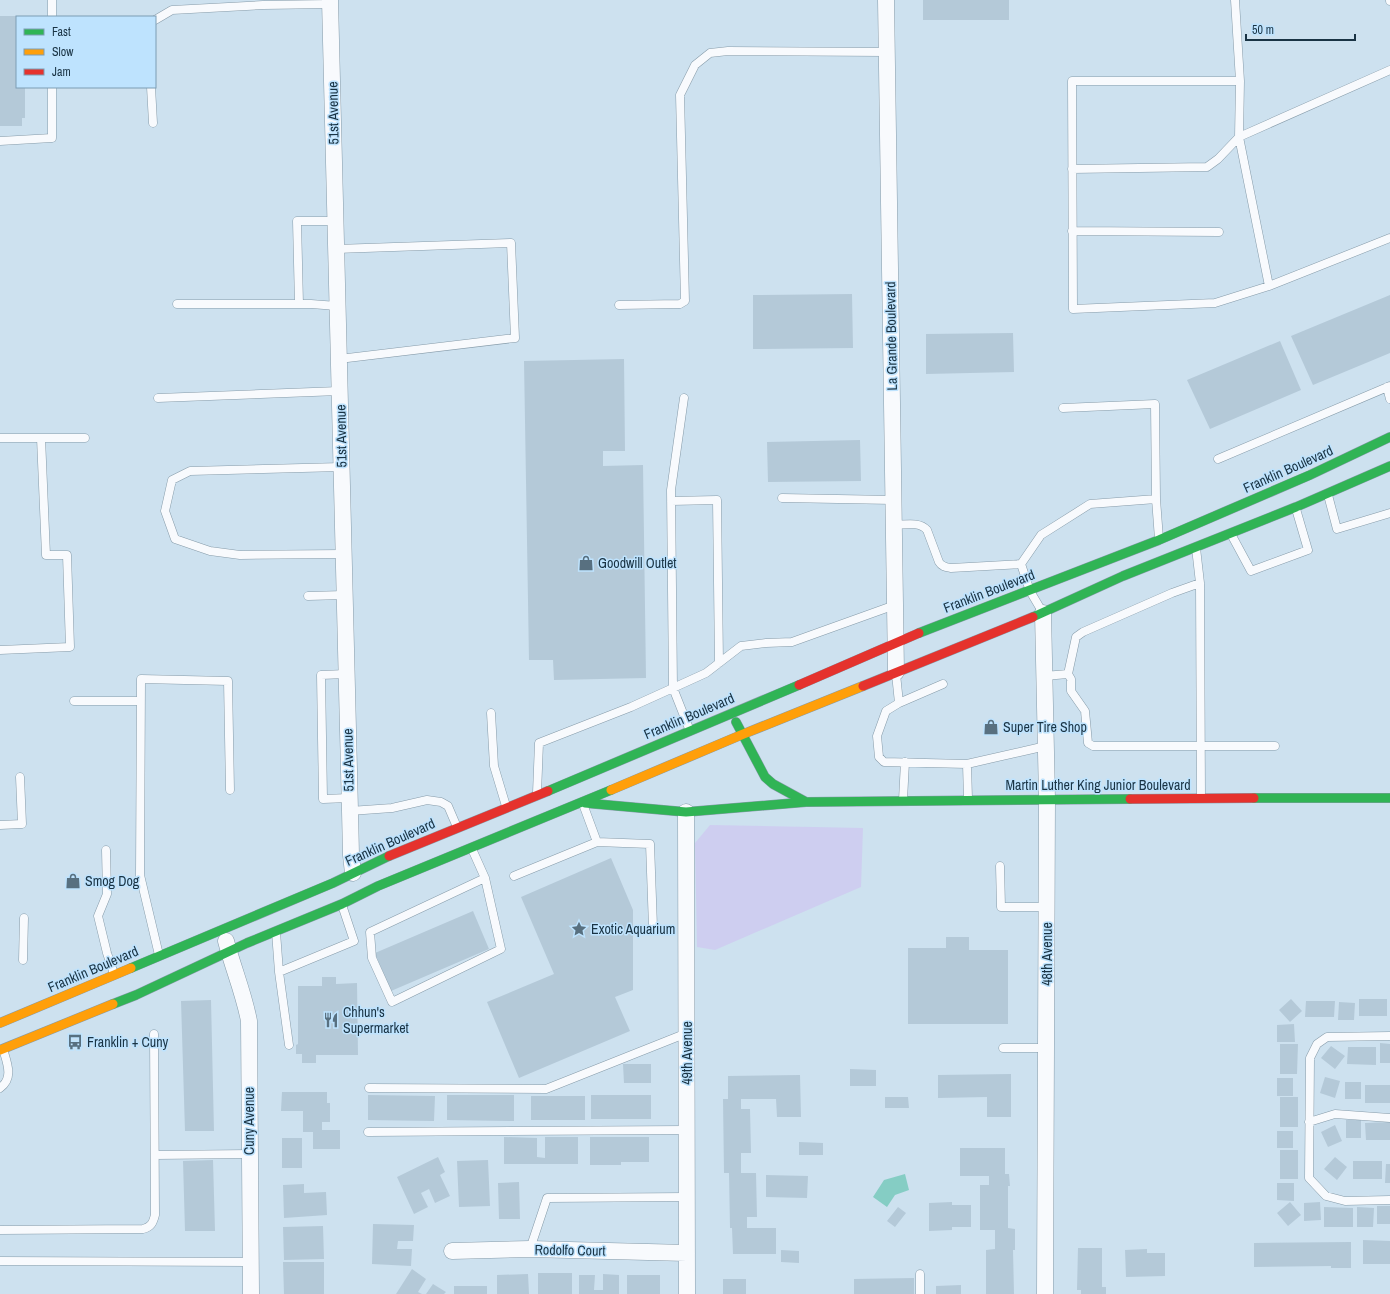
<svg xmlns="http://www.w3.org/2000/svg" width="1390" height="1294" font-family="'Archivo Narrow',sans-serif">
	<rect width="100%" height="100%" fill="#cde1ef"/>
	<path fill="#cecef0" d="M710,825L863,828L861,887L715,950L697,947L695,843Z"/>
	<path fill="#85cdc4" d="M905,1174L909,1190L895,1195L887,1207L873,1197L884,1180Z"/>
	<path fill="#b4c9d8" d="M923,0H1009V20H923Z
		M0,16H17V87H25V118H22V126H0Z
		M852,294L853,348L753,349V295Z
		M1390,295V353L1313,385L1291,336Z
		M1013,333L1014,372L926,374V334Z
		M1280,341L1301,390L1210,429L1187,380Z
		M624,359L625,451H603V466L643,465L646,678L554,680L553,660H529L524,361Z
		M860,440L861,481L768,482L767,442Z
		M611,858L633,910V990L615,997L630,1031L519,1078L487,1002L554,974L521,897Z
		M473,911L489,949L391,991L375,953Z
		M946,937H969V950H1008V1024H908V948H946Z
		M322,977H336V984L357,983L358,1055H316V1063H302V1054H296V1045L298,1044V986H322Z
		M1291,999L1302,1011L1290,1022L1279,1010Z
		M1359,999H1387V1016H1359Z
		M211,1000L214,1131H185L181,1001Z
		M1306,1001H1335L1334,1017H1305Z
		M1339,1002L1355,1003L1354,1020H1338Z
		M1294,1024L1295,1042H1277V1025Z
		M1380,1043L1390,1044V1063H1380Z
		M1280,1044H1298L1297,1074H1280Z
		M1331,1046L1345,1056L1335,1069L1321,1058Z
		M1348,1047H1376V1065L1347,1064Z
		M623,1064H651V1083H624Z
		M850,1069L876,1070V1086H850Z
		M1011,1074V1117H987V1097L938,1098V1075Z
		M800,1075L801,1117H777L776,1099H741V1109H750L751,1153H741V1173H756L757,1217H747V1228H776V1254H733L732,1228H730L729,1173H724L723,1099H728V1076Z
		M1325,1077L1340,1081L1335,1098L1320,1093Z
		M1277,1078H1293V1096H1277Z
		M1345,1082H1361V1099H1345Z
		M1365,1085H1390V1103H1365Z
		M282,1092H327V1103H330V1122H322V1130H340V1149H313V1132H303V1111H281Z
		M368,1095L435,1096L434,1121L368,1120Z
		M447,1095H514V1121L447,1120Z
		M591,1095H651V1119H591Z
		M531,1096H585V1120H531Z
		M885,1097H908L909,1108H885Z
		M1280,1097H1298V1127H1280Z
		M1346,1120H1361V1138H1346Z
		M1390,1122V1140H1366L1365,1123Z
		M1335,1125L1342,1141L1328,1147L1321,1132Z
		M1277,1131H1293V1148H1277Z
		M504,1137L537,1138V1157L545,1158V1137H578V1164H504Z
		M590,1137H649V1162H621V1165H590Z
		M282,1138H302V1168H282Z
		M799,1142L823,1143V1155H799Z
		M960,1148H1005V1174H1009L1010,1186H1008V1228L1015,1229V1250H1013L1014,1294H986V1250L995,1249V1230H980V1185H989V1176H960Z
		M1280,1150H1298V1179H1280Z
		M438,1157L445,1172L440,1175L450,1196L435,1203L429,1189L421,1193L428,1207L414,1214L397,1177Z
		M1335,1157L1347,1167L1337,1180L1324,1169Z
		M213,1160L215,1231H185L183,1161Z
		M488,1160L490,1206L459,1207L457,1161Z
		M1353,1161H1382V1179H1353Z
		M1386,1164H1390V1183H1385Z
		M766,1175L808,1176L807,1198L766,1197Z
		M519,1182L520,1219H499L498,1183Z
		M1277,1183H1294V1201L1277,1200Z
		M304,1184V1193L326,1192L327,1215L284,1218L283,1185Z
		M952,1202V1205H971V1227H952V1230L929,1231V1203Z
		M1290,1202L1301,1215L1288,1226L1277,1213Z
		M1320,1202L1321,1220L1304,1221V1203Z
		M1377,1206H1390V1224H1377Z
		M898,1207L906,1213L895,1227L887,1221Z
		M1324,1207L1353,1208V1227H1324Z
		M1357,1207L1374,1208L1373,1227H1357Z
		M373,1224L414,1225L413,1241H398L397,1249H412L411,1266L372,1264Z
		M323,1226L324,1259L284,1260L283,1227Z
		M1363,1240L1390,1241V1264H1363Z
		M1351,1242V1268H1331V1266L1254,1267V1243Z
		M1078,1248H1102V1287H1106V1294H1081V1290H1077Z
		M1147,1249V1253H1165V1276L1126,1277L1125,1250Z
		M781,1250L799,1251V1263L781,1262Z
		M283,1262H324V1294H284Z
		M412,1269L426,1279L418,1292L422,1294H396Z
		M538,1273H572V1294H538Z
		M528,1274L529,1294H497V1275Z
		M603,1274L619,1275V1294H579V1275H595L594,1290H603Z
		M627,1275H660V1294H627Z
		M914,1278V1294H854V1279Z
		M723,1279H746V1294H723Z
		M433,1284L446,1292L444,1294H426Z
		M961,1285V1294H936V1286Z
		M454,1286H487V1294H454Z"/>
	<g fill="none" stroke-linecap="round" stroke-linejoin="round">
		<g stroke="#869ba9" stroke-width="9">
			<path id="lane" d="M52,0V17
				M1235,0L1240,81L1239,137L1269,286
				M1390,0V1
				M155,20L172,10L263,5L330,4
				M1240,81H1072L1073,309L1215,303L1269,286L1390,238
				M151,87L153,123
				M0,141L52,138V87
				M1072,169L1207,167L1218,159L1239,137L1390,70
				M1072,231L1219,232
				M336,249L511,243L515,338L339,359
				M177,304H311L337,306
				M299,304L297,221H335
				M619,305L680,304L685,301L680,95L695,65L710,53L728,51L886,52
				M1387,387L1390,399
				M158,398L339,391
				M1063,408L1155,404L1156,499L1159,539
				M0,438H85
				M1218,459L1390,386
				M341,467L190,471L172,480L165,511L175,539L210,551L240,555L343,554
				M1328,495L1337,529L1390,513
				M782,498L893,500
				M671,501L717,500L719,663
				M894,525C904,525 919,521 927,530L939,562C942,567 946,567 951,568L1021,564
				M1231,534L1251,571L1308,550L1296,509
				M1196,548L1200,583L1201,798
				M308,596L344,595
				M1043,613L1030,591L1021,564L1041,535L1090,504L1156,499
				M0,650L70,647L67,555H46L41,438
				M346,674L321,675L323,799L349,798
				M896,674L899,703
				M1068,674L1076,637L1083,632L1172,593L1200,583
				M1044,676L1068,674L1071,679V691L1085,711L1088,743L1093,746H1275
				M943,684L899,703L886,711L877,736L879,757L884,762L967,764L968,799
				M74,701H140
				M491,713L494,766L506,806
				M690,731L673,688L706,673L741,646L766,643L792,642L895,605
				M967,764L1046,746
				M537,793L539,743L631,707L673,688L671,490L684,398
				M903,800L905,762
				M583,804L597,842
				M350,811L392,808L427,800L441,802L448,806L457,827
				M0,825L22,824L20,777
				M472,849L485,878L501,949L392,1002L372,958L370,932L485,878
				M106,850L107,894L98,916L107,953L114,974
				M1000,866L1001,907H1047
				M514,876L597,842L650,844L653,927
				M276,932L279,972
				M159,955L140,875L141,679L228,681L230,790
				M23,960L24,918
				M1390,1036L1327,1037L1317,1044L1310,1058L1309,1178L1326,1196L1345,1201L1390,1200
				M289,1045L279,972L354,941L342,905
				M1003,1048H1046
				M0,1088C14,1078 7,1063 3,1049
				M369,1088L546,1089L687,1033
				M1309,1122L1335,1114L1390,1118
				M368,1132L687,1130
				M155,1155L250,1154
				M0,1230L143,1229C151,1227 153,1223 155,1215L154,1034
				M530,1249L547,1198L687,1197
				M0,1261L250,1262
				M920,1274V1294"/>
		</g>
		<g stroke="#869ba9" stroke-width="17">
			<path id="street" d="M330,0L350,811L351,855L353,873
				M886,0L896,672
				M1043,613L1047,799L1045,1294
				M686,812L687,1294
				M226,941C233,968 244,994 249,1021L251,1294
				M452,1251L530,1249L687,1253"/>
		</g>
		<g stroke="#869ba9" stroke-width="10">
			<path id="fast" d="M1033,617L1123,576L1296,507L1390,466
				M919,633L1159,540L1310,475L1390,437
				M736,722L765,777L773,784L806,802
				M548,791L799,685
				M1254,798H1390
				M585,803L686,812L806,802L1130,799
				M131,968L333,883L389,856
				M113,1004L136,995L247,943L342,904L378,886L611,790"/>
		</g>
		<g stroke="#869ba9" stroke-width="10">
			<path id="slow" d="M611,790L741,735L863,686
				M0,1023L131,968
				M0,1050L113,1004"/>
		</g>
		<g stroke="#869ba9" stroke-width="10">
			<path id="jam" d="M799,685L919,633
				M863,686L1033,617
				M1130,799L1254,798
				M389,856L548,791"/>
		</g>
		<use href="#lane" stroke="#f8fafd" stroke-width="8"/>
		<use href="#street" stroke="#f8fafd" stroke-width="16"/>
		<use href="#fast" stroke="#30b455" stroke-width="9"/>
		<use href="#slow" stroke="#ff9f0a" stroke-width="9"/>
		<use href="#jam" stroke="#e5322d" stroke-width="9"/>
	</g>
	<defs>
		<g id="shop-bare" transform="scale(1.2)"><path d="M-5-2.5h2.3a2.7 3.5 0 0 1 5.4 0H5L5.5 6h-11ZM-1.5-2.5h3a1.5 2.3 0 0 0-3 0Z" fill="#587080" stroke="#bee3fe" stroke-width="2.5" paint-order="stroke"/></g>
		<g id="sight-bare" transform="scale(1.2)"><path d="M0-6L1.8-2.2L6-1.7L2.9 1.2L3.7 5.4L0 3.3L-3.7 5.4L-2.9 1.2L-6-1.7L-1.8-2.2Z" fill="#587080" stroke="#bee3fe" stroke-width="2.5" paint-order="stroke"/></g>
		<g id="restaurant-bare" transform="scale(1.2)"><path d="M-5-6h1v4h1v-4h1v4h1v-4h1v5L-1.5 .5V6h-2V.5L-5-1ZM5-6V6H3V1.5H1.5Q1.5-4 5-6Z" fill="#587080" stroke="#bee3fe" stroke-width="2.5" paint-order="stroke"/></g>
		<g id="bus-bare" transform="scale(1.2)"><path d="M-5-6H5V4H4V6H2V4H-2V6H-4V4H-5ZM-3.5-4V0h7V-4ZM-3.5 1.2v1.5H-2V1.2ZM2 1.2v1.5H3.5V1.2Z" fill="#587080" stroke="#bee3fe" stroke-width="2.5" paint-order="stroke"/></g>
	</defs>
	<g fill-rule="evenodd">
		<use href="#shop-bare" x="586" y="563"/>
		<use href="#shop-bare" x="991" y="727"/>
		<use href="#shop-bare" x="73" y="881"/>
		<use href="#sight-bare" x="579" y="929"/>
		<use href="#restaurant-bare" x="331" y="1020"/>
		<use href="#bus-bare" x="75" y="1042"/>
	</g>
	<g text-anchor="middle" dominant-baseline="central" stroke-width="3" stroke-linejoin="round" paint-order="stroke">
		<g font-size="14" fill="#193344" stroke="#bee3fe">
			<text transform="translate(333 113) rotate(-91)">51st Avenue</text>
			<text transform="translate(891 336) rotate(-91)">La Grande Boulevard</text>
			<text transform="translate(341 436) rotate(-91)">51st Avenue</text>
			<text transform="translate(1288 469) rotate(-24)">Franklin Boulevard</text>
			<text transform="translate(989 591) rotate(-21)">Franklin Boulevard</text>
			<text transform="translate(689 716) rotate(-23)">Franklin Boulevard</text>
			<text transform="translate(348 760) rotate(-91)">51st Avenue</text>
			<text x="1098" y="785">Martin Luther King Junior Boulevard</text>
			<text transform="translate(390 842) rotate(-24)">Franklin Boulevard</text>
			<text transform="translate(1047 954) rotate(-90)">48th Avenue</text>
			<text transform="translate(93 969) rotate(-23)">Franklin Boulevard</text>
			<text transform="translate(687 1053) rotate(-90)">49th Avenue</text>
			<text transform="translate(249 1121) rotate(-90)">Cuny Avenue</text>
			<text transform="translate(570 1250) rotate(1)">Rodolfo Court</text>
		</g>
		<g font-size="14" fill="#193344" stroke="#bee3fe" text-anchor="start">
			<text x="598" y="563">Goodwill Outlet</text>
			<text x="1003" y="727">Super Tire Shop</text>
			<text x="85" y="881">Smog Dog</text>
			<text x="591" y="929">Exotic Aquarium</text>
			<text x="343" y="1012">Chhun's<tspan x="343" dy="16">Supermarket</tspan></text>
			<text x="87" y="1042">Franklin + Cuny</text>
		</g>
	</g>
	<rect x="16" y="16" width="140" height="72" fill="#bee3fe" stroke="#7c9db4"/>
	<rect x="24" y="29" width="20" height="6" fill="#30b455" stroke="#7c9db4"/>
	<text x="52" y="36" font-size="12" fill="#193344">Fast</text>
	<rect x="24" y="49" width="20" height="6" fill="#ff9f0a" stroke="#7c9db4"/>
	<text x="52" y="56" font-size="12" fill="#193344">Slow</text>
	<rect x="24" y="69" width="20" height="6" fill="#e5322d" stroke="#7c9db4"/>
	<text x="52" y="76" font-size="12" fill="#193344">Jam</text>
	<path d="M1246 34v6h109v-6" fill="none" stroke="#193344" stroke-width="2"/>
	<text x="1252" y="34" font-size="12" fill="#193344" stroke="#bee3fe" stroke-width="3" paint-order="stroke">50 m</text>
</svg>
